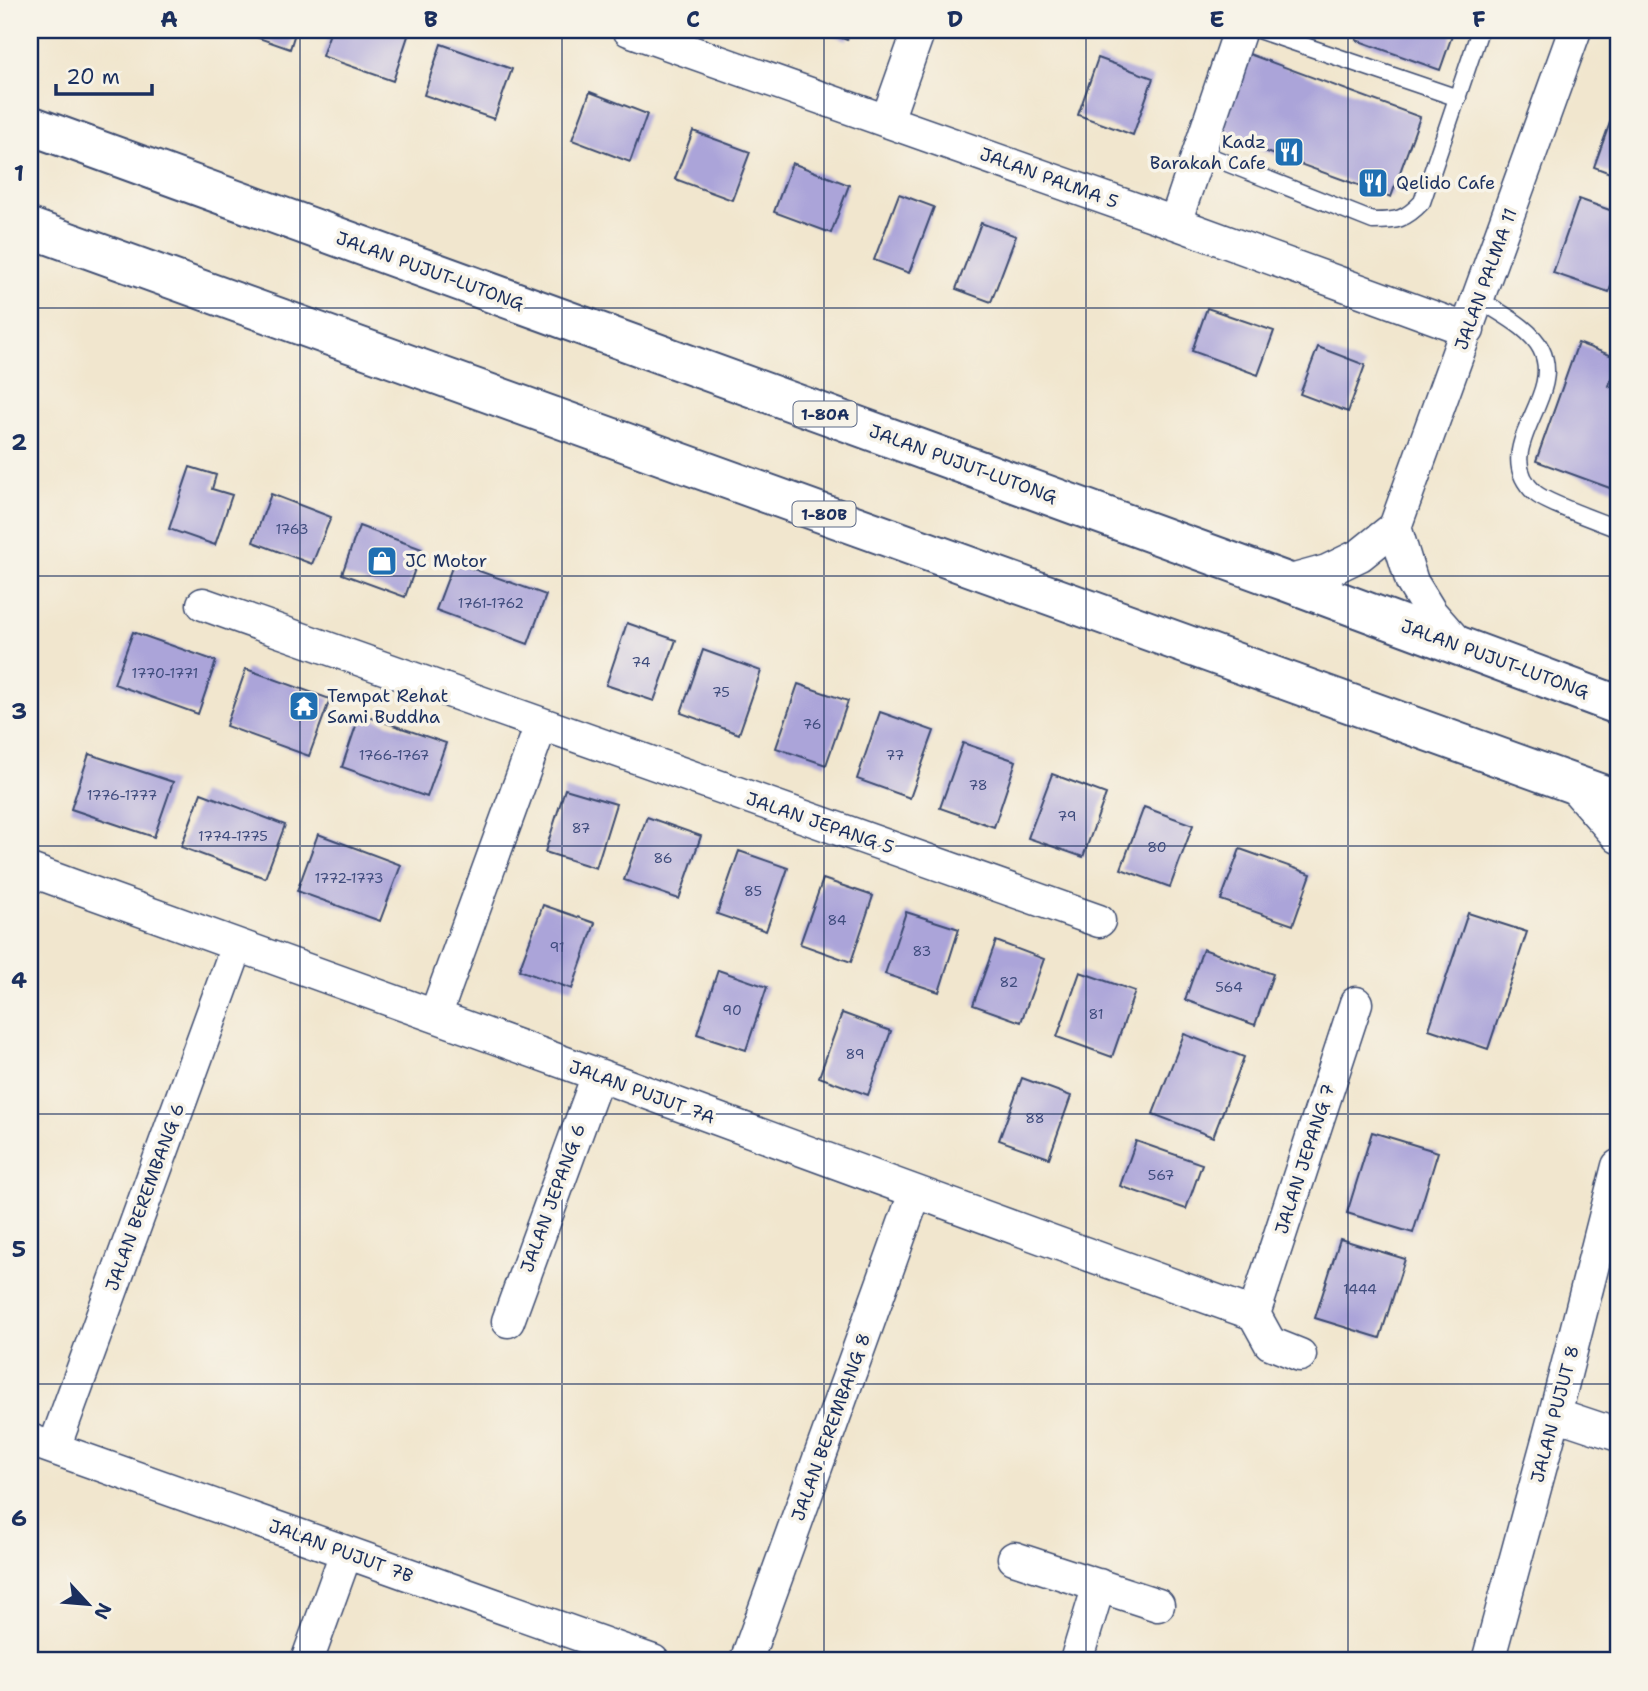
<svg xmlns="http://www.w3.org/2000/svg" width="1648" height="1691" font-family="'Shantell Sans',sans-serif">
	<rect width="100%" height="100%" fill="#f7f3e8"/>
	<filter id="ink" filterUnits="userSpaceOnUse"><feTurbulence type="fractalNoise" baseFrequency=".0143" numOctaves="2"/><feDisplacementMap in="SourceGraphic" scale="14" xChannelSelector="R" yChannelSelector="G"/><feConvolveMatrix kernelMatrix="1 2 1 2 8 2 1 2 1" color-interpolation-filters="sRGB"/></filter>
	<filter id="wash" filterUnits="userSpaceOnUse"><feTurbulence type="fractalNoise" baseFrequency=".00686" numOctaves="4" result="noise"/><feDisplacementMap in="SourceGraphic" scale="28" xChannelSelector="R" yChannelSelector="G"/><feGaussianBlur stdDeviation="1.57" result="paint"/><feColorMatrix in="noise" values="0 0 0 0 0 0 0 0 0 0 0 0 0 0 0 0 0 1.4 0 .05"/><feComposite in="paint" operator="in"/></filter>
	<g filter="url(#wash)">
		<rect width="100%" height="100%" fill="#f1e6ce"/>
		<g id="blocks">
			<path fill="#aba4d9" d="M236,30H296L290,49Z
				M331,30H410L393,81L322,56Z
				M820,30H851L847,40Z
				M1359,30H1454L1440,70L1356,40Z
				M441,44L512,69L494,119L424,95Z
				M1249,54L1420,117L1391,197L1220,135Z
				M1098,58L1153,78L1133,135L1078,115Z
				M590,92L647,114L630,162L572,140Z
				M1612,117L1618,119V176L1594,167Z
				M693,131L750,152L732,200L675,179Z
				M792,163L849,185L831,233L774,212Z
				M899,194L934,207L909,273L874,260Z
				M1579,199L1618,213V267L1609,292L1553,273Z
				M981,223L1016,236L991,302L956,289Z
				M1207,308L1274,331L1258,375L1192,351Z
				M1578,343L1618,358L1609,386L1618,390V491L1536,461Z
				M1318,347L1365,365L1348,412L1300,394Z
				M190,467L216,475L212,489L232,495L215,545L169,529Z
				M271,494L331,517L312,564L253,542Z
				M359,526L422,549L405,597L342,574Z
				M454,562L546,595L528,644L436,610Z
				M627,623L676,640L654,701L606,685Z
				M133,632L216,661L198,714L114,684Z
				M703,650L761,671L739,734L681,713Z
				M246,669L330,699L309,756L226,726Z
				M798,684L848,701L826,765L776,748Z
				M880,712L934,731L910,798L857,779Z
				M360,714L446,743L427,797L342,767Z
				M963,743L1016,761L994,827L940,808Z
				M89,754L173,782L154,837L71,809Z
				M1052,774L1106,794L1083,857L1028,838Z
				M565,789L616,804L596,868L545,852Z
				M201,793L285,825L265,878L181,847Z
				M1144,807L1193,825L1170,887L1121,869Z
				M647,817L701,836L679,899L624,880Z
				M318,834L401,865L380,921L297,891Z
				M1240,849L1311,874L1293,925L1221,900Z
				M739,851L788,868L766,931L717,914Z
				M823,879L873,896L851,962L800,944Z
				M543,905L595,923L572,989L519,970Z
				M906,912L959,929L939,992L885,974Z
				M1468,913L1527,932L1488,1049L1429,1029Z
				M996,941L1044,959L1021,1022L973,1005Z
				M1203,949L1273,974L1255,1025L1185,1000Z
				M718,970L767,987L746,1050L697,1034Z
				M1080,972L1135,991L1112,1057L1057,1037Z
				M842,1013L891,1031L868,1095L819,1077Z
				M1184,1034L1244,1057L1213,1137L1153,1114Z
				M1022,1078L1071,1096L1049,1158L999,1140Z
				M1372,1132L1438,1152L1413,1233L1347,1213Z
				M1136,1141L1202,1164L1186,1209L1120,1186Z
				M1340,1239L1405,1259L1380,1338L1315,1318Z"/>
		</g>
	</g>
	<g filter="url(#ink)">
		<use href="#blocks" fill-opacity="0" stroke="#3b4a6f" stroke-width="2"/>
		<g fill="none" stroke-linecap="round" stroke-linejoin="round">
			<g stroke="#3b4a6f" stroke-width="19">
				<path id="lane" d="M1258,30L1458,98
					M1199,152L1373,221C1397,221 1405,220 1422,202L1480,30
					M1479,299C1499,313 1530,327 1541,349C1566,398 1487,449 1535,493C1546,503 1601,522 1618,529"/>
			</g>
			<g stroke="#3b4a6f" stroke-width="35">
				<path id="street" d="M629,30L1175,223L1468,330
					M887,120L919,30
					M1175,223L1240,30
					M1395,527L1575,30
					M1395,527L1412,582L1431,613L1460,646
					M1287,582L1327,571L1360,555L1395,527
					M203,604L1099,921
					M1571,783L1618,837
					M30,870C218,939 407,1005 596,1074C815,1155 1034,1236 1254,1314
					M435,1016L541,725
					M1254,1314L1356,1003
					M1254,1314L1270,1343L1300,1355
					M508,1321L598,1075
					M1555,1414L1618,1435
					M30,1440L653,1661
					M54,1448L237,946
					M1014,1558L1158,1605
					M307,1661L346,1553
					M746,1661L915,1193
					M1076,1661L1099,1585
					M1488,1661L1555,1414L1618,1166"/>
			</g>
			<g stroke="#3b4a6f" stroke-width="42">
				<path id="highway" d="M30,125L1287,582L1618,705
					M30,228L1618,800"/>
			</g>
			<use href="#lane" stroke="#fff" stroke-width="16"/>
			<use href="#street" stroke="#fff" stroke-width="32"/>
			<use href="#highway" stroke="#fff" stroke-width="38"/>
		</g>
	</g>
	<path fill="none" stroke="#1b2f5e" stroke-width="2" stroke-opacity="0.55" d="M300,30V1661M562,30V1661M824,30V1661M1086,30V1661M1348,30V1661M30,308H1618M30,576H1618M30,846H1618M30,1114H1618M30,1384H1618"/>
	<defs>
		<g id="restaurant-square" transform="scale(1.575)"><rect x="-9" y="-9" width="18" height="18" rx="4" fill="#1f6fb2" stroke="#f7f3e8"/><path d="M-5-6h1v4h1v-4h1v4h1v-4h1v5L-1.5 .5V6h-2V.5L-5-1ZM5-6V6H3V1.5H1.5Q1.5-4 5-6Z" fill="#fff"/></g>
		<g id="shop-square" transform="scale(1.575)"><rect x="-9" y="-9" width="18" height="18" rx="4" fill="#1f6fb2" stroke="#f7f3e8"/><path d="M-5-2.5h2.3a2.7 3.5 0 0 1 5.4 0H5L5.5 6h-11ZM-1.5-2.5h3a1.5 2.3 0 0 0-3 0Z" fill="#fff"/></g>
		<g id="temple-square" transform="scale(1.575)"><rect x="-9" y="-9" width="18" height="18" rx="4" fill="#1f6fb2" stroke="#f7f3e8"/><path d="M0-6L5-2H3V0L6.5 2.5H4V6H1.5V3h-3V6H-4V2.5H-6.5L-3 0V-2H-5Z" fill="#fff"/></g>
	</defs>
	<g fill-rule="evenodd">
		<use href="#restaurant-square" x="1289" y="152"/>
		<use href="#restaurant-square" x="1373" y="183"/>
		<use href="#shop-square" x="382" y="561"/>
		<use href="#temple-square" x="304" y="706"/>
	</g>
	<g text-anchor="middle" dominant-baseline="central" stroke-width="7" stroke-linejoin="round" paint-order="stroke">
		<g font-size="14" fill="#3f4c7d">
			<text x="292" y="529">1763</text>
			<text x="491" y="603">1761-1762</text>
			<text x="641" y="662">74</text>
			<text x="165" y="673">1770-1771</text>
			<text x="721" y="692">75</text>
			<text x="812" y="724">76</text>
			<text x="394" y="755">1766-1767</text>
			<text x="895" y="755">77</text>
			<text x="978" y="785">78</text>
			<text x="122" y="795">1776-1777</text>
			<text x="1067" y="816">79</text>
			<text x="581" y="828">87</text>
			<text x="233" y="836">1774-1775</text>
			<text x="1157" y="847">80</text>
			<text x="663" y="858">86</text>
			<text x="349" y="878">1772-1773</text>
			<text x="753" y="891">85</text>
			<text x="837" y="920">84</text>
			<text x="557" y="947">91</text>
			<text x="922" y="951">83</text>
			<text x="1009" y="982">82</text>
			<text x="1229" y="987">564</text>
			<text x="732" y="1010">90</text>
			<text x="1096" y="1014">81</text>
			<text x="855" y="1054">89</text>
			<text x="1035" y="1118">88</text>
			<text x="1161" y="1175">567</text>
			<text x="1360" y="1289">1444</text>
		</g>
		<g fill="#f7f3e8" stroke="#5d6a87" stroke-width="2">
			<rect x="793.5" y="401.5" width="63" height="25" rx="5"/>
			<rect x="792.5" y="501.5" width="63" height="25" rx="5"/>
		</g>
		<g font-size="16" font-weight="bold" fill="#1b2f5e">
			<text x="825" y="414">1-80A</text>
			<text x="824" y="514">1-80B</text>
		</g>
		<g font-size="18" fill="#1b2f5e" stroke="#f7f3e8" text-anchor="start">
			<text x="1266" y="142" text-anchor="end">Kadz<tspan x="1266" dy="21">Barakah Cafe</tspan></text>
			<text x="1396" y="183">Qelido Cafe</text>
			<text x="405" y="561">JC Motor</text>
			<text x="327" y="696">Tempat Rehat<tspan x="327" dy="21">Sami Buddha</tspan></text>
		</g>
		<g font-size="18" fill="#1b2f5e" stroke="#f7f3e8">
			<text transform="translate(1049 178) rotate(20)">JALAN PALMA 5</text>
			<text transform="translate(430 271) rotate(20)">JALAN PUJUT-LUTONG</text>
			<text transform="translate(1486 279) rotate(-70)">JALAN PALMA 11</text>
			<text transform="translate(963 464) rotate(20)">JALAN PUJUT-LUTONG</text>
			<text transform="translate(1495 659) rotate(20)">JALAN PUJUT-LUTONG</text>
			<text transform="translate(820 823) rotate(19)">JALAN JEPANG 5</text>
			<text transform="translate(642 1092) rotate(20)">JALAN PUJUT 7A</text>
			<text transform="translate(1305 1159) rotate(-72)">JALAN JEPANG 7</text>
			<text transform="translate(145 1197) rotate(-70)">JALAN BEREMBANG 6</text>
			<text transform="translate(553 1198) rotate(-70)">JALAN JEPANG 6</text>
			<text transform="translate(1555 1414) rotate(-75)">JALAN PUJUT 8</text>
			<text transform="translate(831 1427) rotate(-70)">JALAN BEREMBANG 8</text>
			<text transform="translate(341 1551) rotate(20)">JALAN PUJUT 7B</text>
		</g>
	</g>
	<rect width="1648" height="1691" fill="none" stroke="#f7f3e8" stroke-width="77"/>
	<g transform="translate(88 1604) rotate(116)" stroke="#f7f3e8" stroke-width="5" paint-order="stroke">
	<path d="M0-5L12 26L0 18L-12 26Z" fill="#1b2f5e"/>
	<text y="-10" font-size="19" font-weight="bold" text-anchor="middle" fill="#1b2f5e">N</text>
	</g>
	<path d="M56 84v10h96v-10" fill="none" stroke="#1b2f5e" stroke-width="3.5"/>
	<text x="66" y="84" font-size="21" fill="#1b2f5e" stroke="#f7f3e8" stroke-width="5" paint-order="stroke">20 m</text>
	<rect x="38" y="38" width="1572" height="1614" fill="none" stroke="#1b2f5e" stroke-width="2.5"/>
	<g font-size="23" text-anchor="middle" font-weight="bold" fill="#1b2f5e">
		<text x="169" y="27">A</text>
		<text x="431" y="27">B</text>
		<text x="693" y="27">C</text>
		<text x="955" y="27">D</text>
		<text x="1217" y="27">E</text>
		<text x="1479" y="27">F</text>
		<text x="19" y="181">1</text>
		<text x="19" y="450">2</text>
		<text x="19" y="719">3</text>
		<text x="19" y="988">4</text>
		<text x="19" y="1257">5</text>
		<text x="19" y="1526">6</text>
	</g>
</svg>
